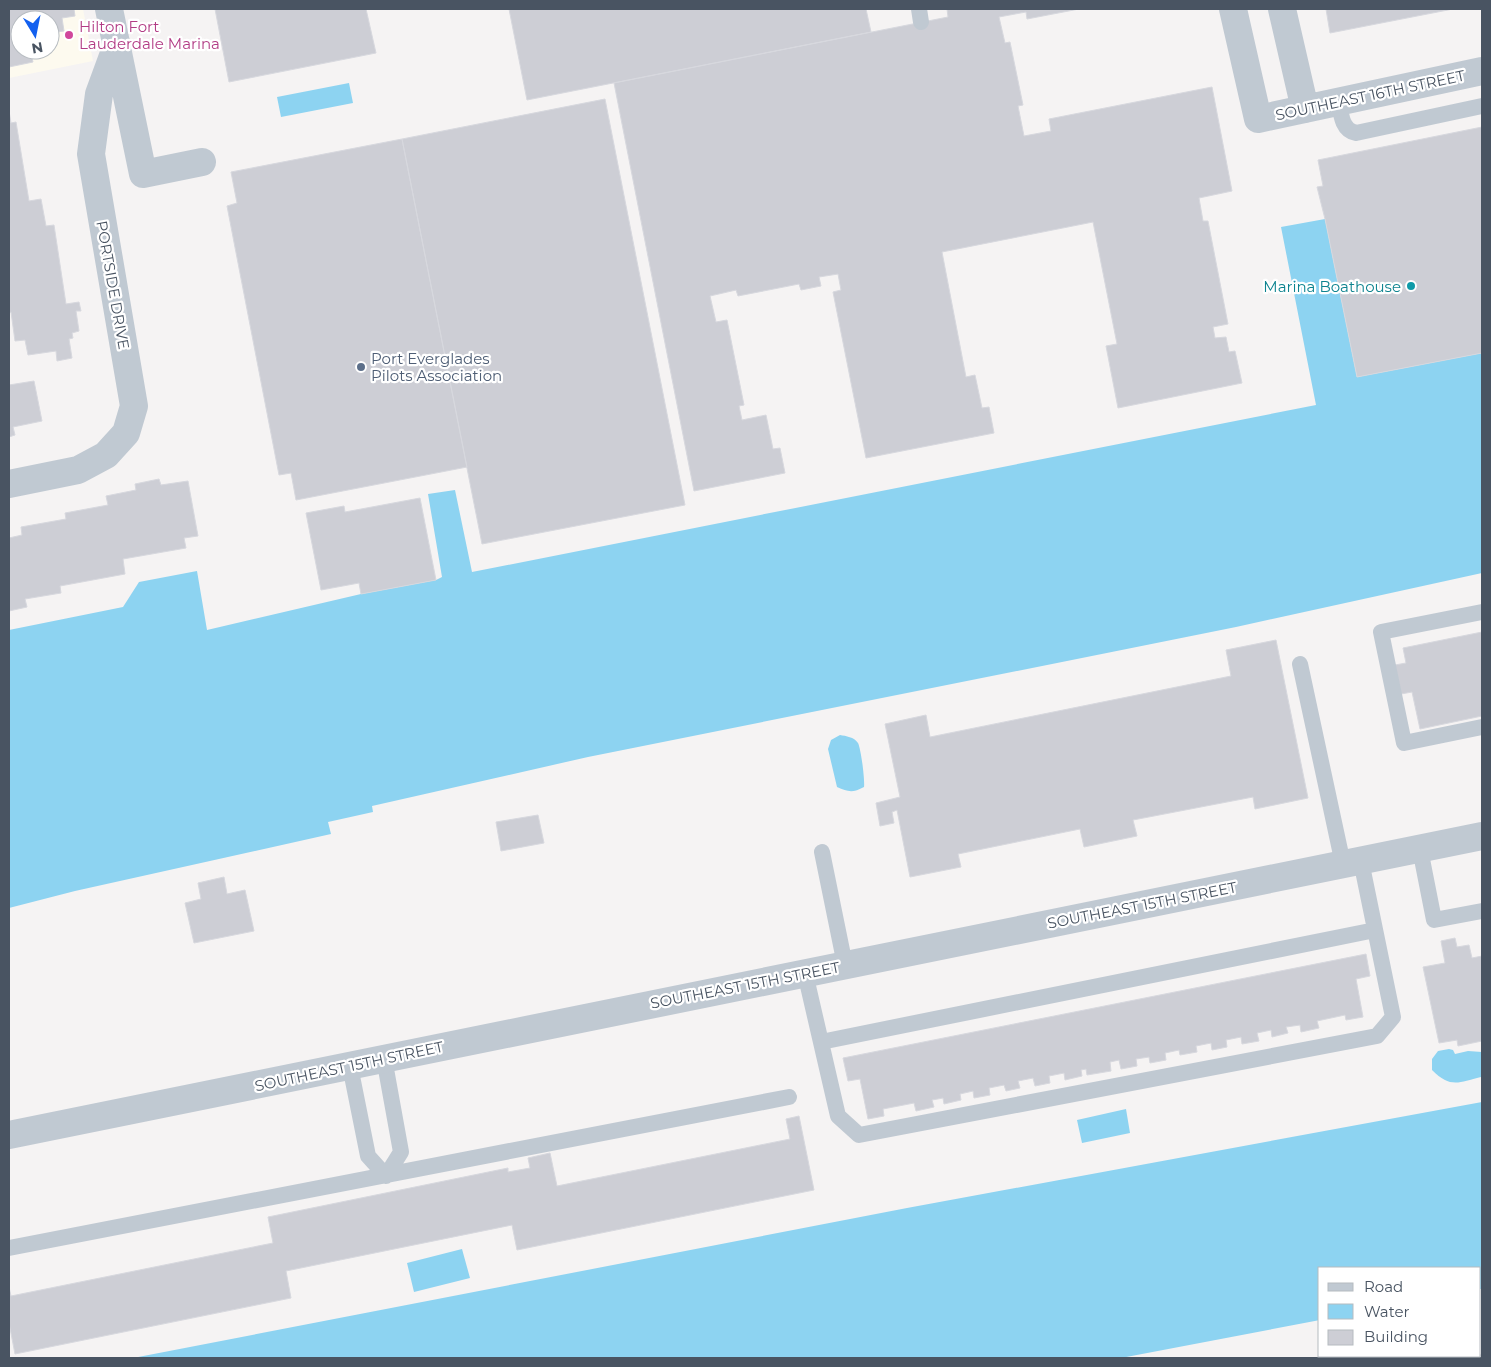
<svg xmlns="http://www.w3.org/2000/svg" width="1491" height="1367" font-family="Montserrat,sans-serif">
	<rect width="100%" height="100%" fill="#f5f3f3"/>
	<path fill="#fdfaef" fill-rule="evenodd" d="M9,9H83L93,61L9,78ZM20,20H50V50H20Z"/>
	<path fill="#8dd3f1" d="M349,83L353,103L281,117L277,97Z
		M1325,219L1357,377L1482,353V573L1236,627L588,757L372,806L373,812L328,822L331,834L75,891L9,908V630L123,607L139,582L197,571L207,630L361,594L436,580L442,577L428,494L455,490L472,572L1316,405L1281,227Z
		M840,735C846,736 854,737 858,743C861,749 865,780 864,787C853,793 848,792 837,787L828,749L831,740Z
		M1449,1049L1453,1050L1455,1054L1468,1051L1482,1052V1074L1481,1077C1458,1083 1450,1088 1432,1070V1059L1438,1051Z
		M1482,1102V1289H1480V1268H1320V1320L1121,1358H133L907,1208Z
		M1126,1109L1130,1133L1082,1143L1077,1120Z
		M462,1249L470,1278L414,1292L407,1263Z"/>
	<path fill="#cdced5" stroke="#d7d8de" d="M9,9H74L75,16L62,18L64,31L50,33V20H20V50H35L30,51L33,62L9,67Z
		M215,9H366L376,53L229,82Z
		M509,9H866L871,32L527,100Z
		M947,9H1079L1027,19L1026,12L999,17L1005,43L1010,42L1023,105L1018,106L1024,136L1051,131L1049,119L1212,87L1232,191L1199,198L1203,221H1208L1228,324L1213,327L1215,338L1226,337L1229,352L1235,351L1242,383L1118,408L1106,346L1117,344L1093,222L942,252L966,377L975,375L982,408L989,407L994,433L866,458L833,292L841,290L838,274L819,277L821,286L801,290L799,284L738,296L736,290L710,296L716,322L727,320L744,405L739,406L742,420L766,415L773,449L780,448L785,473L694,491L614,83L948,17Z
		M1326,9H1453L1330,33Z
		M605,99L685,505L482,544L402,139Z
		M9,111L11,123L16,122L29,201L41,199L46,226L54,225L66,304L79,302L81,311H76L79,331L72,333L73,338L69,339L72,358L57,361L56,351L28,355L25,340L15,341L11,312L9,313Z
		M1482,127V353L1357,377L1325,219L1317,187L1323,186L1318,160Z
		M402,139L467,467L296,500L291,473L279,475L227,206L237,203L231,172Z
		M34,381L42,421L13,427L15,435L9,437V385Z
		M159,479L161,485L188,481L198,536L184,538L186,548L123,559L125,574L60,586L61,593L25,599L27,607L9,611V538L22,535L21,527L66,519L65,513L108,505L106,496L136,490L135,484Z
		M420,498L436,580L361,594L359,583L321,590L306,513L344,506L345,512Z
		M1482,632V716L1420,729L1412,692L1401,694L1395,665L1406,663L1403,648Z
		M1276,640L1308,798L1255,809L1253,797L1133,820L1137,836L1084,847L1080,829L958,854L961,867L910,877L897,810L892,812L894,823L880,826L876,803L900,797L885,724L926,715L930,737L1231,676L1226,650Z
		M538,815L544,843L501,851L496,822Z
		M224,877L227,894L245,890L254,931L194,943L185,903L201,899L198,883Z
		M1455,938L1457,947L1469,945L1472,958L1482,956V1041L1458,1046L1457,1040L1439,1043L1423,967L1445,963L1441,941Z
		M1366,954L1370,976L1356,979L1363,1017L1346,1020L1345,1015L1317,1021L1319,1028L1301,1032L1300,1025L1286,1027L1288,1033L1272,1037L1271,1030L1257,1033L1259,1041L1242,1044L1241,1037L1226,1040L1227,1047L1212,1050L1211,1043L1196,1046L1197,1052L1180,1055L1179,1050L1165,1053L1166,1060L1150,1063L1149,1057L1136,1059L1137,1066L1121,1069L1119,1060L1110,1062L1111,1071L1087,1075L1086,1069L1081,1070L1082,1076L1065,1080L1064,1073L1049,1076L1050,1083L1035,1086L1033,1078L1018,1081L1020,1088L1006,1091L1004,1085L989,1088L990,1095L974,1098L973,1091L960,1094L961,1100L944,1104L943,1098L932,1100L934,1107L916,1111L914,1103L883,1109L884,1116L868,1119L860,1079L848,1081L843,1058Z
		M799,1116L814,1190L517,1250L512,1225L286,1271L291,1298L15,1354L9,1323V1287L11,1296L273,1243L268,1217L508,1168V1172L530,1168L528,1158L550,1153L557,1186L790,1139L786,1119Z
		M1482,1354V1358H1473V1356Z"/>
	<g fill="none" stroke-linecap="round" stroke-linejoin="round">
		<path stroke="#c0c9d2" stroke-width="16" d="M919,9L921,22
			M1339,102C1341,115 1342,130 1356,133L1482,106
			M1482,612L1381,632L1404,743L1482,727
			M1300,664L1343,864
			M1420,849L1434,920L1482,911
			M822,852L845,965
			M805,973L838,1116L859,1135L1377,1036L1393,1017L1361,861
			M821,1042L1375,930
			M350,1066L368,1156L386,1176L401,1152L384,1058
			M9,1248L789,1097"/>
		<path stroke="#c0c9d2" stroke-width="28" d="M109,9L143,174L202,162
			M1233,9L1258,119L1482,71
			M1282,9L1305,109
			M9,484L78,470L106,455L126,433L134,406L91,154L99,94L117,45
			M9,1135L1482,836"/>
	</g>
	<circle fill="#d1479c" stroke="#fff" stroke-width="2" cx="69" cy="35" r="5"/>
	<circle fill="#0f9aa8" stroke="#fff" stroke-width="2" cx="1411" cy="286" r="5"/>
	<circle fill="#5c6f8a" stroke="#fff" stroke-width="2" cx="361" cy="367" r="5"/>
	<g text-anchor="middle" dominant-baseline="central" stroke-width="4.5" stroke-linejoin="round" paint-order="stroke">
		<g font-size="15" fill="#b23c85" stroke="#fff" text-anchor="start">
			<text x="79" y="26">Hilton Fort<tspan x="79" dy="17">Lauderdale Marina</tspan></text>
		</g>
		<g font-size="15" fill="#495462" stroke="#fff">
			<text transform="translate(1370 95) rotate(-12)">SOUTHEAST 16TH STREET</text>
			<text transform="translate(113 285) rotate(80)">PORTSIDE DRIVE</text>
			<text transform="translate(1142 905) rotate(-11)">SOUTHEAST 15TH STREET</text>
			<text transform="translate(745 985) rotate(-11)">SOUTHEAST 15TH STREET</text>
			<text transform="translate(349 1066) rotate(-12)">SOUTHEAST 15TH STREET</text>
		</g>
		<g font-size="15" fill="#0d838f" stroke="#fff" text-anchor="end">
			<text x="1401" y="286">Marina Boathouse</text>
		</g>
		<g font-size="15" fill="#4e5e75" stroke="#fff" text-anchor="start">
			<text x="371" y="358">Port Everglades<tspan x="371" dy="17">Pilots Association</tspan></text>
		</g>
	</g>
	<rect width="1491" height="1367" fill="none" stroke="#495462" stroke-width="20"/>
	<rect x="1318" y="1267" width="162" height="90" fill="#ffffff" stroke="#b6bbc0"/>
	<rect x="1328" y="1283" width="25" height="8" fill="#c0c9d2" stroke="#b6bbc0"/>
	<text x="1364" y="1292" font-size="15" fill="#495462">Road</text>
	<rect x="1328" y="1304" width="25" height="15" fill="#8dd3f1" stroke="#b6bbc0"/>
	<text x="1364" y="1317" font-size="15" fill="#495462">Water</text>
	<rect x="1328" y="1330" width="25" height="15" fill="#cdced5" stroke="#b6bbc0"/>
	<text x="1364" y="1342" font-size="15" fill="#495462">Building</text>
	<g transform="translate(35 35) rotate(170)"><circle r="24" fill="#ffffff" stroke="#b6bbc0"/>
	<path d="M0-4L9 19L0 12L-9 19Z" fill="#1360ef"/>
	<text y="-8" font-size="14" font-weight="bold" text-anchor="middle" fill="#495462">N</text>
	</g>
</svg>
